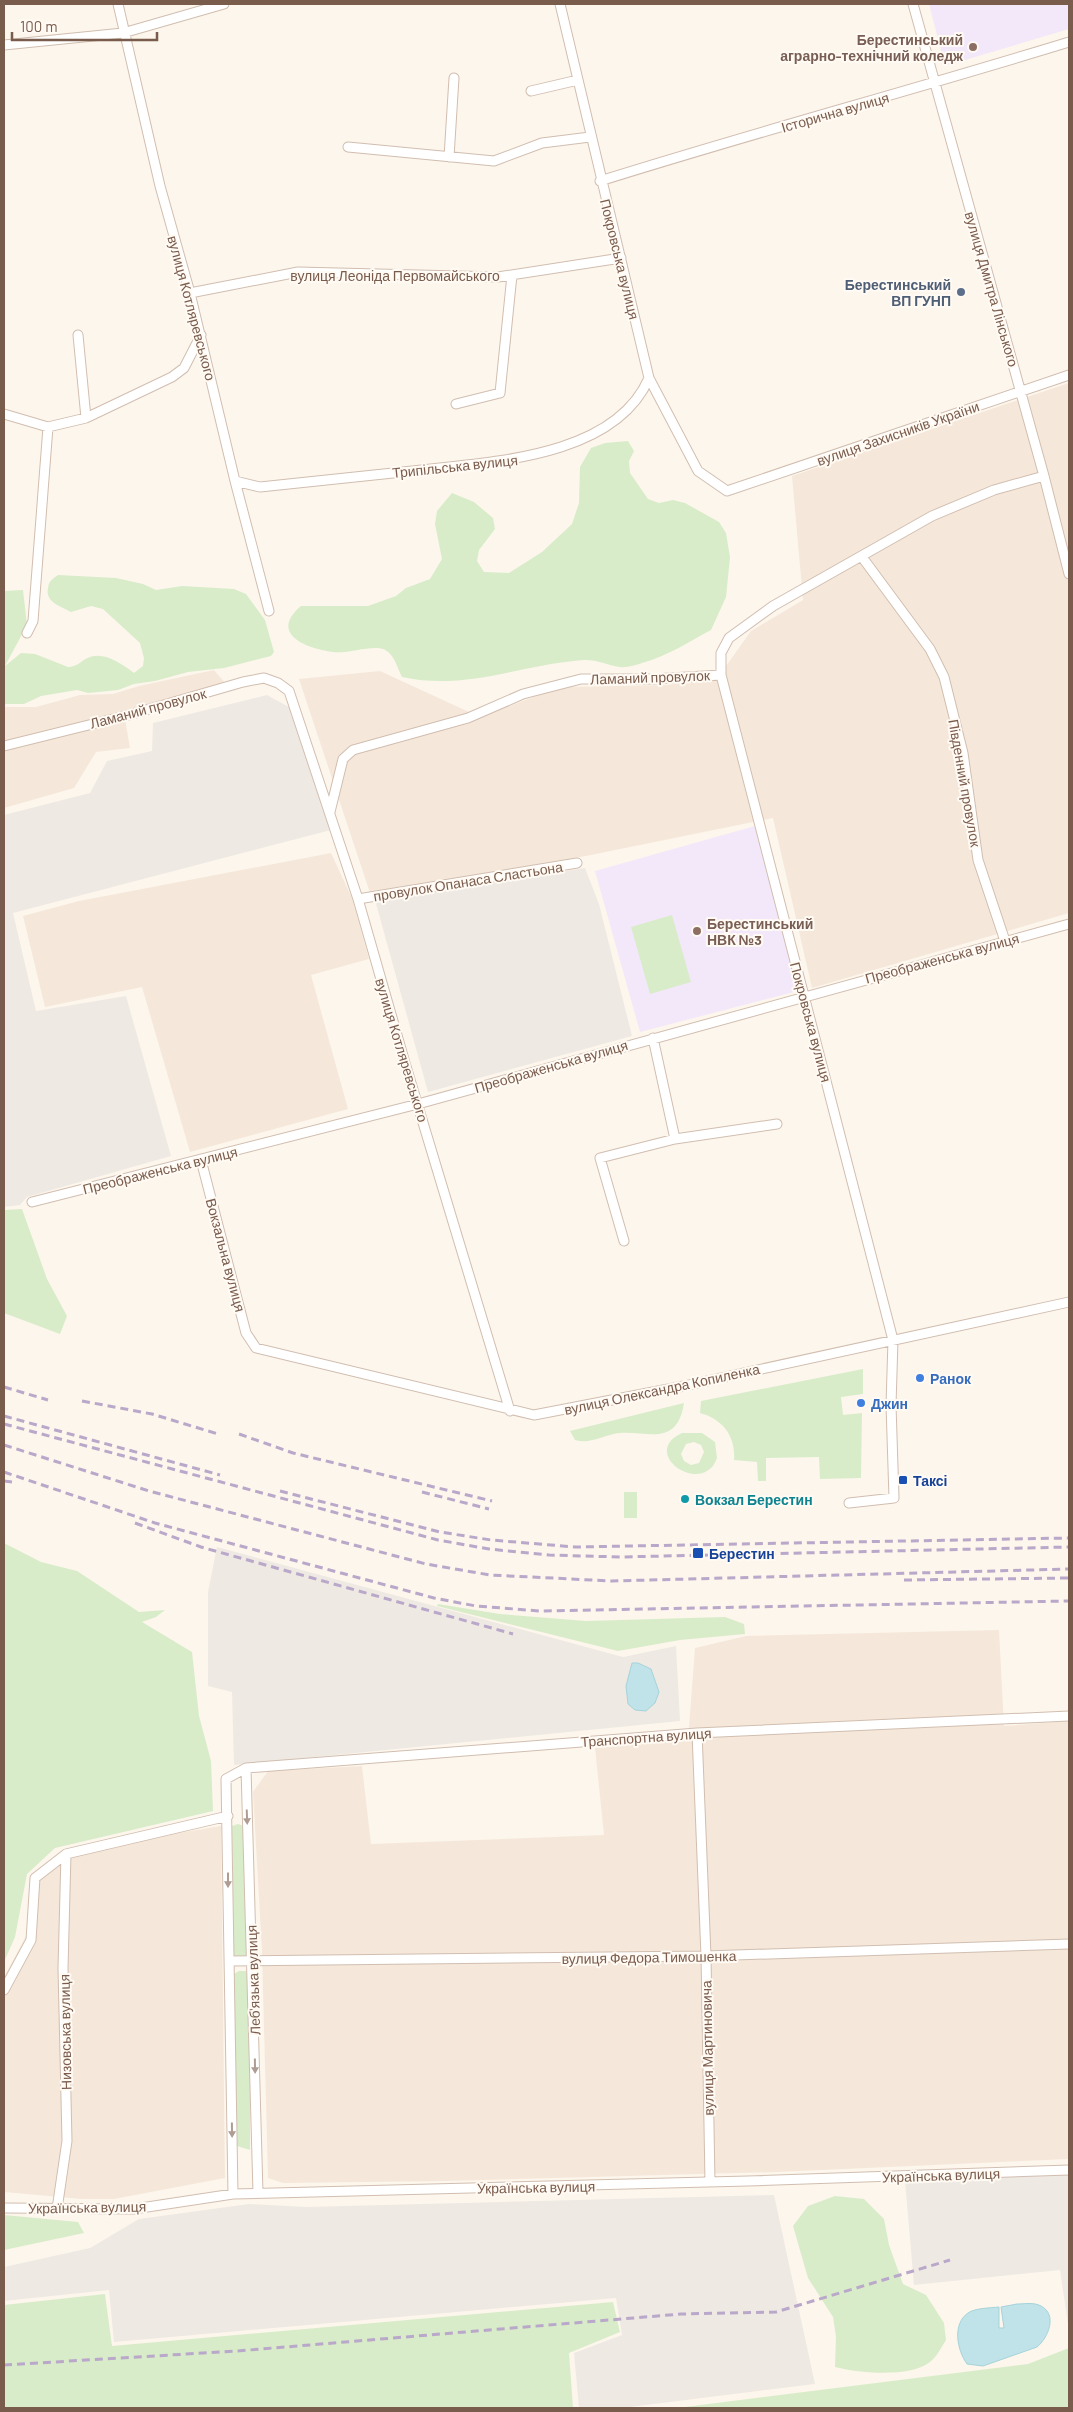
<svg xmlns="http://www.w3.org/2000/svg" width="1073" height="2412" font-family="Barlow,sans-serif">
	<rect width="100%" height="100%" fill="#fdf6ec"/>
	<path fill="#f5e8da" d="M1069,383V913L812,988L773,818L586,856L370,893L299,679L380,671L480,717L560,687L667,685L726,677V666L751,631L803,600L792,476Z
		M214,670L226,684L124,713L130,748L96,752L74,788L4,808V707H36L80,695L113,694L139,686Z
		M331,853L352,898L369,959L311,975L348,1109L190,1152L142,987L45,1007L23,916L79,901Z
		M999,1630L1004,1726L1069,1721V2159L777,2172L445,2181L283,2183L268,2178L262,1951L253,1792L268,1771L362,1766L371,1844L604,1835L595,1748L688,1740L695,1648L746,1636Z
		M221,1826L225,2178L114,2199H82L4,2192V1977L26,1936L32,1874L64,1852Z"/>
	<path fill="#efe9e4" d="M267,695L289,707L331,830L13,913L36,1011L126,996L171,1156L27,1197L20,1205L4,1207V815L90,793L107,761L152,751L153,723Z
		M585,868L599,904L632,1036L428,1092L375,900Z
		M217,1547L623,1657L676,1646L680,1721L234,1765L232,1692L208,1686V1592Z
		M1069,2174V2331L1060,2270L914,2285L905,2181Z
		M774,2195L815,2384L622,2408H579L574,2353L622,2335L616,2298L114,2342L109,2290L4,2301V2267L90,2248L139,2219L249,2204L306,2207Z"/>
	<path fill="#f3e8fa" d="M929,4H1069V29L945,66Z
		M755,826L798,991L640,1032L595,871Z"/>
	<path fill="#d8ecc9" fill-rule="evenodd" d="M628,441L634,451L629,461L630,473L648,499L659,503L673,500L685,503L719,522L726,533L730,557L726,597L711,630C690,641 666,657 642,663C636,665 627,668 620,667C607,665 595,659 583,660C519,665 465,691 402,677C397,667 394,653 383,649C371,645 347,654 333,652C307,649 268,634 301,606H368L396,596L406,588L430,579L442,559L435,524L437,511L452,493L474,502L493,518L495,529L479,550L477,561L484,572L509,573L542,552L572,524L579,503L580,467L591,448L605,443Z
		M58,575L116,578L143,584L156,590L182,586L234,589L246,594L265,620L274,652L271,656L224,668L188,672L155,681L134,684L118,690L88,693L77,690L41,696L24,704H5L4,591L23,590L27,625L5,666L21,653L35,654L68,667C78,667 81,660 90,657C105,652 122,664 134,673L143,666L144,658L140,643L103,609L91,606L71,612C60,606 45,602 48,588C49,581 52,579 58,575Z
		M672,915L691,982L650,994L631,927Z
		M22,1209L47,1279L67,1316L60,1334L4,1313V1210Z
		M863,1369V1394L841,1397L843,1415L862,1413L861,1478L820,1479L819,1457L766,1458V1481H758L757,1462L734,1460C736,1437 723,1419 700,1413L701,1401Z
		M684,1403C677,1447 649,1431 620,1433C605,1434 590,1445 575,1440L570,1431Z
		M682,1433H702L715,1442L717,1458C703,1498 638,1453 682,1433ZM694,1442L701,1445L704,1452L699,1463L691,1465L684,1461L681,1454L686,1444Z
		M624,1492H637V1518H624Z
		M4,1543L41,1562L77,1571L139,1612L165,1610L156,1617L142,1622L192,1652L199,1716L211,1761L213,1811L55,1848L27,1874L15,1937L4,1962Z
		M438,1604L500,1614L586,1621L725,1617L744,1624L745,1634L680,1640L618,1651L437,1606Z
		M238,1824L244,1826L247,1957L234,1956L232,1826Z
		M239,1971H246L250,1992V2150L237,2146L234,1974Z
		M835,2196L864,2199L884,2219L889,2245L903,2284L926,2295L944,2323L946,2340C942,2346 937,2357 930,2362C910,2378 858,2373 835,2367L836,2337L833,2317L808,2278L793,2226L808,2206Z
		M4,2215L78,2222L84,2233L4,2250Z
		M105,2294L112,2346L613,2302L620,2332L569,2353L573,2408H4V2305Z
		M1069,2348V2408H677L1028,2364Z"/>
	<path fill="#bfe3e8" stroke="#a5d3da" d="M632,1663H638L651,1669L659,1692L655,1703L646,1711L635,1710L628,1704L626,1686Z
		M1017,2304C1024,2304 1034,2302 1041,2306C1058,2315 1048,2338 1037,2347L983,2366L967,2364C957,2350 952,2324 968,2313C975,2308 990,2308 999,2307V2328H1004L1001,2307Z"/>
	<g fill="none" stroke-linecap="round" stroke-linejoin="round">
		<g stroke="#d1beb0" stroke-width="11">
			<path id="minor" d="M118,4L160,186L190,293L235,481L269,611
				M560,4L649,378L698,471L727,491L1069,375
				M913,4L1044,476L1069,574
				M4,45L123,33L224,4
				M531,91L578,80
				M348,147L494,161L542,143L590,137
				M449,157L454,78
				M600,181C756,132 913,90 1069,42
				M190,293L298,272L498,277L621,258
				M78,335L86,418
				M456,404L500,393L512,275
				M4,414L48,427L86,418L172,377L184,368L201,335
				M235,481L260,487C311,482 361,476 412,471C487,462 614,459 649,378
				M862,557L930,649L944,677L963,753L978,860L1005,941
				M27,633L33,621L48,427
				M4,746L129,715L243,682L264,678L278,683L289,691L358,899L405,1063L510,1411
				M330,812L343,759L353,750L468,718L523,694L581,679H653L721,675
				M358,899L577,863
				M653,1038L675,1139
				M201,1160L246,1333L256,1348L534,1415L684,1386L1069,1302
				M32,1202L418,1104L1069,924
				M624,1241L600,1158L675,1139L777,1124
				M849,1503L894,1498L891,1405L893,1340L721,675V653L729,638L773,606L932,516L994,490L1044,476
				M697,1733L706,1956L710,2182
				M246,1768L258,2193
				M229,1961L706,1956L1069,1944
				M4,1990L31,1940L35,1878L66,1854L228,1816
				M233,2194L226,1779L246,1768L697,1733L1069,1716
				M4,2208L134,2209L233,2194L748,2181L1069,2170
				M57,2209L67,2141L63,1968L66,1854"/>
		</g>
		<use href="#minor" stroke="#fff" stroke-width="9"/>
		<path stroke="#b9a8c9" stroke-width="3" stroke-dasharray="8 5" stroke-linecap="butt" d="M4,1387L48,1400
			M82,1401L152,1414L218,1434
			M4,1416L220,1475
			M4,1424L438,1540L489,1549L549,1555L620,1557L1069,1547
			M239,1434L293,1453L492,1501
			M4,1445L149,1491L426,1564L490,1575L612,1581L1069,1569
			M4,1472L155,1523L434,1598L476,1606L540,1611L1069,1601
			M4,1481L12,1482
			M280,1491L440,1532L491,1540L575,1547L1069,1538
			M422,1492L489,1509
			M135,1523L201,1547L513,1634
			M904,1580L1069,1578
			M4,2365L237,2351L681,2314L776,2312L950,2260"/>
	</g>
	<defs><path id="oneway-solid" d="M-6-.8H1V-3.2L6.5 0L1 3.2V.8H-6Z" transform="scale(1.25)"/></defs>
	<g fill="#af9d94">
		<use href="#oneway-solid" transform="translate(247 1817) rotate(88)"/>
		<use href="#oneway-solid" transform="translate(228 1880) rotate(90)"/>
		<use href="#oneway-solid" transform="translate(255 2066) rotate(89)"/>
		<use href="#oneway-solid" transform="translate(232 2130) rotate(89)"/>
	</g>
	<g fill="#8d6e63" stroke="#fffaf3" stroke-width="2">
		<circle cx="973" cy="47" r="5"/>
		<circle cx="697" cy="931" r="5"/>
	</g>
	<circle fill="#5c6f8a" stroke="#fffaf3" stroke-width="2" cx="961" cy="292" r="5"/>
	<g fill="#3f7fe0" stroke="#fffaf3" stroke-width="2">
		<circle cx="920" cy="1378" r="5"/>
		<circle cx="861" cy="1403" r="5"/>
	</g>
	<g fill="#1a4fb4" stroke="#fffaf3" stroke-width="2">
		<rect x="898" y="1475" width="10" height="10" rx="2.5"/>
		<rect x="692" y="1547" width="12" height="12" rx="2.5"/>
	</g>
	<circle fill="#0f9aa8" stroke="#fffaf3" stroke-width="2" cx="685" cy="1499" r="5"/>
	<g text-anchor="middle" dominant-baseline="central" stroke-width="4" stroke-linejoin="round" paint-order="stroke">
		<g font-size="14" font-weight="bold" fill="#785e54" stroke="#fffaf3" text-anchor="end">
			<text x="963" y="39">Берестинський<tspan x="963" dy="16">аграрно-технічний коледж</tspan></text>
			<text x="707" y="923" text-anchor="start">Берестинський<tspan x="707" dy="16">НВК №3</tspan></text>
		</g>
		<g font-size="14" fill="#7a5c4d" stroke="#fffaf3">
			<text transform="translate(835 112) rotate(-16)">Історична вулиця</text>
			<text transform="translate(620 259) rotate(76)">Покровська вулиця</text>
			<text x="395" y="275">вулиця Леоніда Первомайського</text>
			<text transform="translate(992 289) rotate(74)">вулиця Дмитра Лінського</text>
			<text transform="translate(192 308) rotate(75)">вулиця Котляревського</text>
			<text transform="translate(898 433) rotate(-19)">вулиця Захисників України</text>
			<text transform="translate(455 466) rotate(-6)">Трипільська вулиця</text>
			<text transform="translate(650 677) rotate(-2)">Ламаний провулок</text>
			<text transform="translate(148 708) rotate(-15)">Ламаний провулок</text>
			<text transform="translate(965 783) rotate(80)">Південний провулок</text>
			<text transform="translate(468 881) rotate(-9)">провулок Опанаса Сластьона</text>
			<text transform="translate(942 958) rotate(-15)">Преображенська вулиця</text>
			<text transform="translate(811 1022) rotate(75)">Покровська вулиця</text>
			<text transform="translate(402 1050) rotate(73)">вулиця Котляревського</text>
			<text transform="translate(551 1066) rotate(-16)">Преображенська вулиця</text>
			<text transform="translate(160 1170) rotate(-14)">Преображенська вулиця</text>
			<text transform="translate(226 1255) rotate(75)">Вокзальна вулиця</text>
			<text transform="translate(662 1389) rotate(-12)">вулиця Олександра Копиленка</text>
			<text transform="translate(646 1737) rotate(-4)">Транспортна вулиця</text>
			<text transform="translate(649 1957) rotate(-1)">вулиця Федора Тимошенка</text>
			<text transform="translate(253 1980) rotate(-92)">Леб'язька вулиця</text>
			<text transform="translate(65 2032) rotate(-91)">Низовська вулиця</text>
			<text transform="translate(707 2048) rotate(-91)">вулиця Мартиновича</text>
			<text transform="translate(941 2175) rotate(-2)">Українська вулиця</text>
			<text transform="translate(536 2187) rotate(-1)">Українська вулиця</text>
			<text transform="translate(87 2207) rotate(-1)">Українська вулиця</text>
		</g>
		<g font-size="14" font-weight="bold" fill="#4e5e75" stroke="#fffaf3" text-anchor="end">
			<text x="951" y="284">Берестинський<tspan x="951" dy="16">ВП ГУНП</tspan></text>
		</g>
		<g font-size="14" font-weight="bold" fill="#366cbe" stroke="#fffaf3" text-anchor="start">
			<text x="930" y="1378">Ранок</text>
			<text x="871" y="1403">Джин</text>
		</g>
		<g font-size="14" font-weight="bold" fill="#164399" stroke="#fffaf3" text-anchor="start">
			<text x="913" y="1480">Таксі</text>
			<text x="709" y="1553">Берестин</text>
		</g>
		<g font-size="14" font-weight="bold" fill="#0d838f" stroke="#fffaf3" text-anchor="start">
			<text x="695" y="1499">Вокзал Берестин</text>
		</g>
	</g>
	<rect width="1073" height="2412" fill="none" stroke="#7a5c4d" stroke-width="10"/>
	<path d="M12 32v8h145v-8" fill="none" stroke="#7a5c4d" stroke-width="2.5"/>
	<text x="20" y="32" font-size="15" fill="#7a5c4d" stroke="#fffaf3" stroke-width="4" paint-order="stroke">100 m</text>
</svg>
